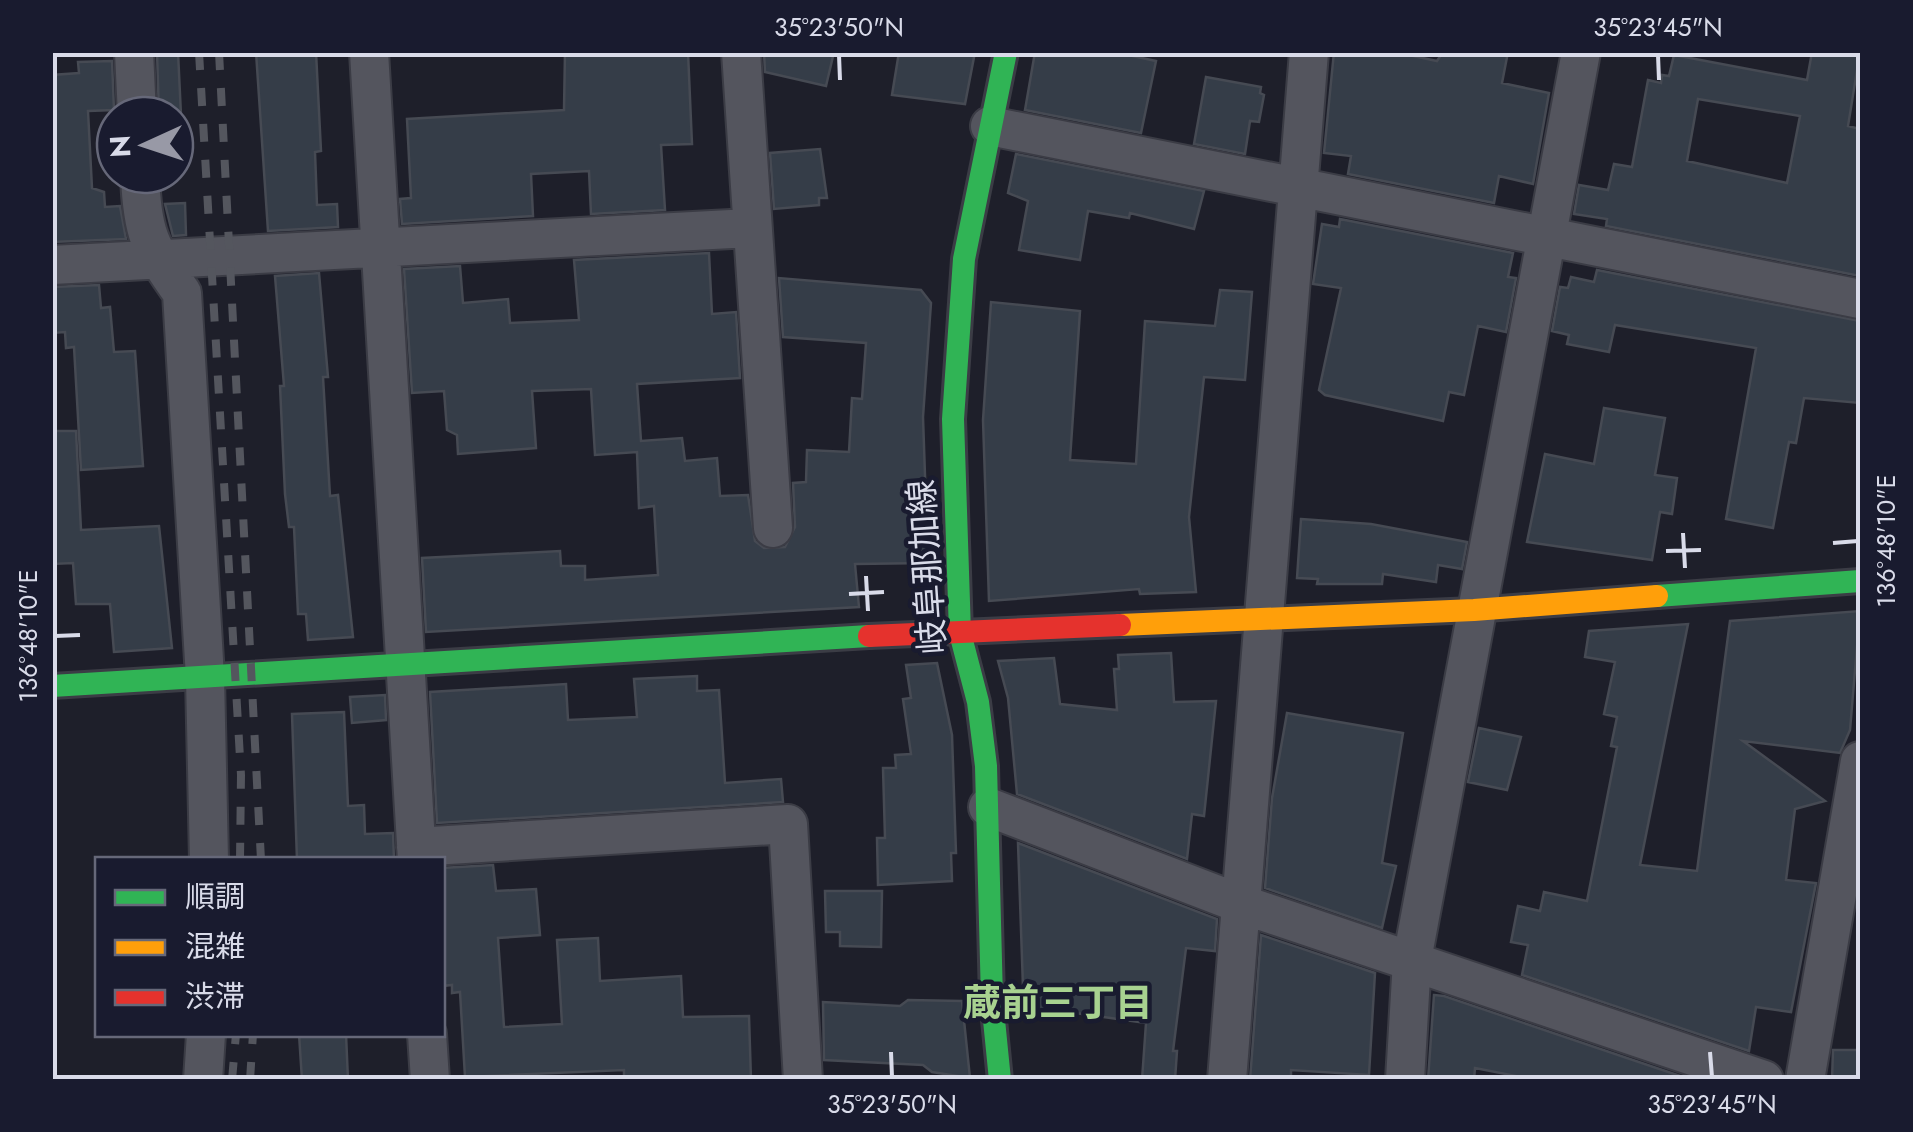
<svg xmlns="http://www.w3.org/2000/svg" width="1913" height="1132" font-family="Jost,'Noto Sans JP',sans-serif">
	<rect width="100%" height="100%" fill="#1e1f2a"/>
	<path fill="#353d48" stroke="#464a53" stroke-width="2.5" fill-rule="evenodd" d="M157,52H178L181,115H159Z
		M256,52H316L321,151L315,152L317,205L337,204L338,227L268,231Z
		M565,52H688L692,144L661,145L665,210L591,214L589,171L531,174L533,216L402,224L400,199L411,198L407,119L564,110Z
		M764,52H834L826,86L765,72Z
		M899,52H975L965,104L892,95Z
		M1035,52H1114L1156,61L1141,133L1025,110Z
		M1334,52L1404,54L1437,61L1443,52H1508L1502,83L1549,93L1533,184L1499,176L1494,203L1348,174L1351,156L1324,153Z
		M1812,52H1860L1848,126L1860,129V276L1606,226L1607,219L1574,214L1579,185L1608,190L1614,164L1632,167L1648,80L1661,83L1662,75L1669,76L1674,55L1807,80ZM1698,99L1800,116L1787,183L1687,161Z
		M112,61L114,110L88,111L92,188L104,192L105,207L120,206L126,239L52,242V75L79,73L78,62Z
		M1206,77L1261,87L1260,93L1264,95L1259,122L1250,121L1245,154L1194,144Z
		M820,149L827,198H819V205L774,209L770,153Z
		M1016,154L1204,191L1194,229L1130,213L1129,218L1088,211L1080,260L1019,250L1028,201L1008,193Z
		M185,203L186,235L173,236L165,204Z
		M1340,219L1513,253L1508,277L1516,278L1506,332L1478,326L1464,395L1449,392L1443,421L1325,395L1319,390L1341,288L1313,284L1322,224L1339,227Z
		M709,253L712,314L736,312L740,378L637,384L641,441L682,438L685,461L717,458L720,496L748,495L755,541L764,548L785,547L795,527L793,483L806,482L807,450L849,452L852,398L862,399L866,343L783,337L779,278L921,290L931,303L923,417L928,563L855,564L859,607L426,632L422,558L560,551L561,566H585V580L658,575L654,506L639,508L637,452L595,455L591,389L532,391L536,448L458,454L457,435L447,430L444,391L412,393L404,269L460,266L463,303L508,299L510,323L579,320L574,260Z
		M1597,270L1860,321V403L1804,398L1796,443L1789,442L1773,528L1726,519L1756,348L1615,325L1609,352L1567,344L1569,335L1552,331L1560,287L1568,288L1571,277L1594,282Z
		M319,273L328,377H323L330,496L338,495L353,637L308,640L306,614H298L294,527H289L285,494L280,386H284L275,276Z
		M99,285L101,308L110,307L114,352L135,351L143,466L81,470L74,347L66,348L65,332L52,333V287Z
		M1220,290L1252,292L1245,380L1204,377L1189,517L1196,592L1140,594L1139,589L989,601L983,420L991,302L1080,311L1070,460L1136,464L1145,321L1215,326Z
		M1604,408L1665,418L1655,475L1677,478L1672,514L1660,512L1652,560L1527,542L1545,454L1594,464Z
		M52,431H76L81,530L159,526L172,648L114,652L110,604H76L73,563L52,564Z
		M1301,519L1371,524L1467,542L1462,569L1438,565L1436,582L1383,574L1382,584H1317L1318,579L1297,578Z
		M1860,611L1850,730L1840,753L1743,741L1825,801L1795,809L1786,880L1816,883L1791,1012L1756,1007L1749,1051L1522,975L1528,945L1511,942L1518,906L1540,911L1544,892L1587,901L1617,747L1611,746L1617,717L1604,714L1615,662L1585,657L1589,631L1688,624L1640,865L1697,871L1730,621Z
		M1171,653L1174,702L1216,701L1204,816L1192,814L1187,859L1017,794L1008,698L998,661L1054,658L1060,704L1117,710L1114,669H1119L1118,655Z
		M937,663L952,735L956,853H951L952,881L878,885L877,838H885L883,768H896L895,755L911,754L903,699L911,698L906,665Z
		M697,676V691L719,690L725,783L781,779L783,802L437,823L430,692L566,684L568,720L637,717L634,679Z
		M385,695L386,720L352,723L350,697Z
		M344,712L348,806L364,805L365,834L393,833L394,860H297L292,714Z
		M1287,713L1403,733L1382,863L1396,866L1382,928L1265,888L1272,798Z
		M1479,728L1521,737L1507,790L1468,782Z
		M1018,843L1217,919L1215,951L1186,948L1173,1051H1177L1175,1080H1142L1146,1023L1075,1013L1074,1018L1024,1016Z
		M493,865L496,891L536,889L540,935L498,938L504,1027L562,1024L557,940L598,938L600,981L681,976L683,1017L749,1016L751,1080H624V1070L465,1077L460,992L452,993V985L442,986V868Z
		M825,891H882L881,947L840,946V932H826Z
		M1261,935L1375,973L1369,1075L1291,1070V1080H1250Z
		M1434,995L1444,996L1692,1080H1536L1475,1068L1474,1080H1428Z
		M908,1000L962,1001L970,1078L932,1072L923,1065L824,1060L823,1002L900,1006Z
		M299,1034H346L348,1080H302Z
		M1833,1050H1860V1080H1832Z"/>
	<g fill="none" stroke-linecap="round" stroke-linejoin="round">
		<g stroke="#3b3c45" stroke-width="42">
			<path id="street" d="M134,52L137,115
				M369,52L417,860
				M741,52L773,528
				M990,126L1860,299
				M140,175C142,232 149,247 182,293L205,677L209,860
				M52,265L750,228
				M988,807L1241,904L1764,1080
				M416,847L788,824L803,1080
				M427,1034L430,1080
				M203,1080L206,1034
				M1227,1080L1309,52
				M1405,1080L1412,960L1581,52
				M1805,1080L1860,761"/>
		</g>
		<g stroke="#3b3c45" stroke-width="28">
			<path id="fast" d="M1657,596L1860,581
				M52,686L869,636
				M1000,1080L992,1000L986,766L978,702L960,633L953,419L964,259L1006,52"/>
		</g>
		<g stroke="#3b3c45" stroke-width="28">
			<path id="slow" d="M1120,625L1474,610L1657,596"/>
		</g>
		<g stroke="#3b3c45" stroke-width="28">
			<path id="jam" d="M869,636L1120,625"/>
		</g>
		<use href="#street" stroke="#54555e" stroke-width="38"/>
		<use href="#fast" stroke="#30b455" stroke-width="22"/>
		<use href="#slow" stroke="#ff9f0a" stroke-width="22"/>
		<use href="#jam" stroke="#e5322d" stroke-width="22"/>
		<path stroke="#54565e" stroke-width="8" stroke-dasharray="18 18" stroke-linecap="butt" d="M199,52L241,775L240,860
			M219,52L261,860
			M232,1080L236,1034
			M250,1080L253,1034"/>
	</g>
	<path fill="none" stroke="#d9dbe9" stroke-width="4" d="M839,55L840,80M1658,55L1659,80M1683,533L1685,568M1833,543L1858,541M1666,551L1701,550M866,576L868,611M849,594L884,592M55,636L80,635M891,1052L892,1077M1710,1052L1712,1077"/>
	<g text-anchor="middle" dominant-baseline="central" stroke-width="9" stroke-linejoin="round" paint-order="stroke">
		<g font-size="35" fill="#d9dbe9" stroke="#191b2f">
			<text transform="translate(927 567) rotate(-94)">岐阜那加線</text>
		</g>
		<g font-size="38" font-weight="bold" fill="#a8d290" stroke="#191b2f">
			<text x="1058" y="1002">蔵前三丁目</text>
		</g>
	</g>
	<rect width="1913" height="1132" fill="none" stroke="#191b2f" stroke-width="110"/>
	<rect x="95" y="857" width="350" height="180" fill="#191b2f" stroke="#666879" stroke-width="2.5"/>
	<rect x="115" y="890" width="50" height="15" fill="#30b455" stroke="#666879" stroke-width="2.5"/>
	<text x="185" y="907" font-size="30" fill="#d9dbe9">順調</text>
	<rect x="115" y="940" width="50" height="15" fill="#ff9f0a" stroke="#666879" stroke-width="2.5"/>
	<text x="185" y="957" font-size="30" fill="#d9dbe9">混雑</text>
	<rect x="115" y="990" width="50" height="15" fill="#e5322d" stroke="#666879" stroke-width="2.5"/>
	<text x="185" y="1007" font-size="30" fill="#d9dbe9">渋滞</text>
	<g transform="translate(145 145) rotate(267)"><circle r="48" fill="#191b2f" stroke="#666879" stroke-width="2.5"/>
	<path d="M0-8L18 38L0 25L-18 38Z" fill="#9899a6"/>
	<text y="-15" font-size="28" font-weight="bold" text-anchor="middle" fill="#d9dbe9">N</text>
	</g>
	<rect x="55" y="55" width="1803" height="1022" fill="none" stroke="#d9dbe9" stroke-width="4"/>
	<g font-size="25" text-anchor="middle" fill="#d9dbe9">
		<text x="839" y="36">35°23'50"N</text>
		<text x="1658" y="36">35°23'45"N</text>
		<text transform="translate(1886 541) rotate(-90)" y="9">136°48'10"E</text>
		<text transform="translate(28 636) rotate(-90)" y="9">136°48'10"E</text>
		<text x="892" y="1113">35°23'50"N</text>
		<text x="1712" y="1113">35°23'45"N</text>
	</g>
</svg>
